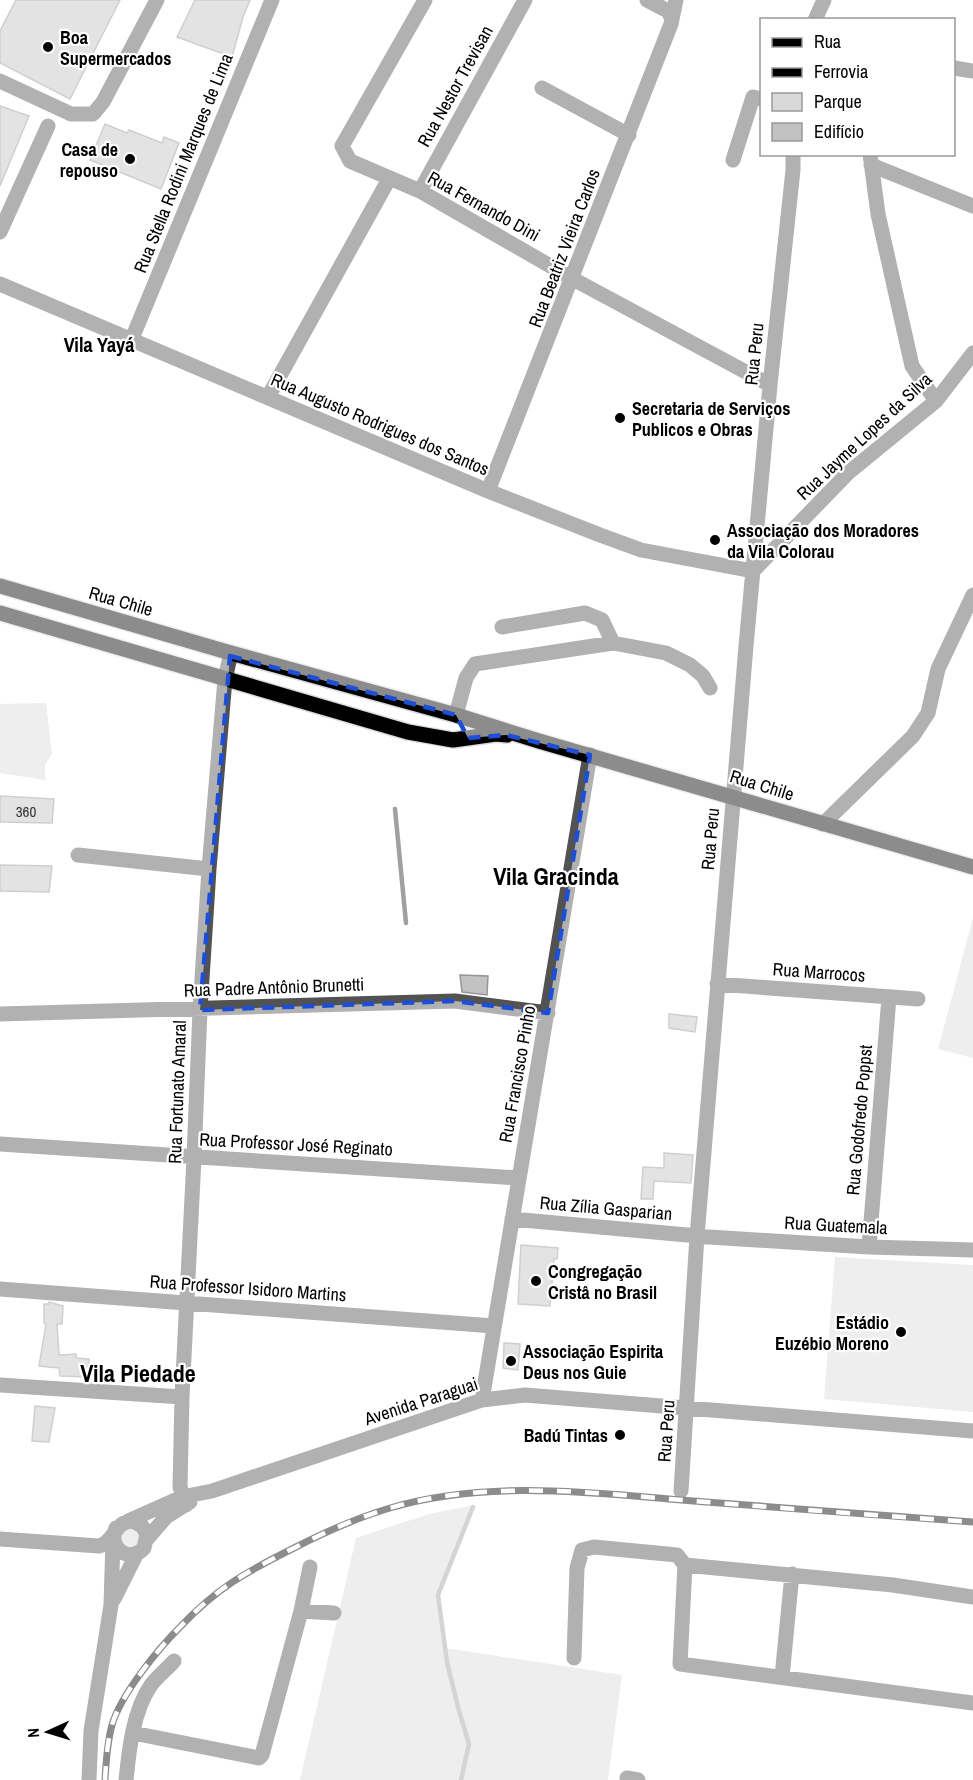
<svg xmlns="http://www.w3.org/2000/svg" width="973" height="1780" font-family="'Archivo Narrow',sans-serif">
	<rect width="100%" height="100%" fill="#fff"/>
	<path fill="#d9d9d9" d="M46,703L52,754L45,765V780L0,773V704Z
		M973,918V1058L938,1049Z
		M835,1257L973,1265V1412L824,1399Z
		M474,1505L438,1595L445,1648L622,1675L608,1780H300L356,1538L429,1514Z
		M130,1526L142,1535L135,1549L122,1547L119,1534Z"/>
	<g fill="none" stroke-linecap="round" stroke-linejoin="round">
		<path stroke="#a0a0a0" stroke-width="4.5" d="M395,809L406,923
			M461,1780L469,1744L459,1711L447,1662L438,1595L473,1507"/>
	</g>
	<path fill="#c2c2c2" stroke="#969696" stroke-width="1.5" d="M16,0H120L70,99L0,63V31Z
		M195,0H250L243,17L232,57L177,37Z
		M0,106L29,116L0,186Z
		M105,124L127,133L129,130L162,143L164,137L179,143L161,189L90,160Z
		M0,796L54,799L52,823L0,822Z
		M0,865L52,866L49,892L0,891Z
		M460,975L488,976L487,995L462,992Z
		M669,1014L697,1017L695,1032L669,1028Z
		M664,1153L693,1155L691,1183L654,1181L653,1199H641L643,1167L664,1168Z
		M521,1245L558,1248L557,1259H554L550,1306L518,1304Z
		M49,1302L63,1306L62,1324H57L59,1355L76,1354V1358L89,1359L88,1377L60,1376L59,1368L39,1366L46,1324L44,1323V1304H49Z
		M504,1343L520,1344L518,1370L503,1368Z
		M35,1406L55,1408L49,1442L32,1441Z"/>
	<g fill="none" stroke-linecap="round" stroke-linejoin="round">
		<g stroke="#dbdbdb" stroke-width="18">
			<path id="major" d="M0,586L231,653L456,715L539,741L973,867
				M0,613L408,732L453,740L496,734L507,735"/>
		</g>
		<path stroke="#525252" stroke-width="15" d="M425,0L342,146L350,161L420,191L573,279L770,385
			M647,0L668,11L671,17
			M815,20L824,0
			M954,68L973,71
			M0,81L71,114H93L103,102L157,0
			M542,88L629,135
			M870,154L878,214L912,366L936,401
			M733,160L753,97L762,99
			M871,165L973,206
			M420,191L525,0
			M0,232L48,126
			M0,284L488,491L600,535L641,550L753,571L848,473L936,401L973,353
			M131,341L272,0
			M268,397L389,179
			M488,491L671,24L676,0
			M502,627L585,613L602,620L613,643
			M456,715L466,678L475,664L613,643L666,653L690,665L703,676L710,688
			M823,824L913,736L928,713L938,669L973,595
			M78,855L209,869
			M717,984L918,999
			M0,1014L455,1001L548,1013
			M0,1144L518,1178
			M512,1219L709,1237L869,1247L973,1250
			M869,1247L889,997
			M0,1289L494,1326
			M0,1385L182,1397
			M482,1400L590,755
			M681,1491L697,1236L746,646L770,385L793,170V154
			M186,1505L180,1487L182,1397L194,1158L200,1010L209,869L225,679L231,653
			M128,1521L182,1497L212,1491L482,1400L525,1395L973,1431
			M0,1539L99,1546C115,1542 114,1521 133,1521L142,1526L147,1534L144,1548C129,1564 107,1548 116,1528
			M147,1539L166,1517L190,1502
			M685,1565L893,1585L973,1597
			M114,1599L136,1555
			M301,1611L334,1613
			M574,1658L577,1568L582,1550L594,1547L677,1555L685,1565L680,1664L973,1703
			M782,1677L792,1574
			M133,1733L259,1758L262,1755L301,1611L310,1567
			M627,1778L638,1780
			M89,1780L91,1731L111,1605L113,1540
			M126,1780C129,1750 133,1711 151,1685C158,1676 167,1669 174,1661"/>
		<use href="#major" stroke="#000" stroke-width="15"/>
		<g stroke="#000" stroke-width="7">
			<path id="rail" d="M105,1780C106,1762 107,1743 112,1725C121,1694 158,1649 181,1626C217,1588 246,1572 292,1549C323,1533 356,1518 390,1508C492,1478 602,1494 706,1502C795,1509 884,1516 973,1522"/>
		</g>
		<use href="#rail" stroke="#fff" stroke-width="4.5" stroke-dasharray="14" stroke-linecap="butt"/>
	</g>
	<path d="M0 0H973V1780H0ZM230,656L456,715L468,738L506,735L590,755L548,1013L455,1001L200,1010Z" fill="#fff" fill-opacity=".55" fill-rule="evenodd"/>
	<path fill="none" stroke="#1d4ed8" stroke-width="4.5" stroke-dasharray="12 8" stroke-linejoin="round" d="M230,656L456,715L468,738L506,735L590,755L548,1013L455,1001L200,1010Z"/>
	<g fill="#000" stroke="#fff" stroke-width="2">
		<circle cx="48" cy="47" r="6"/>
		<circle cx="130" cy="159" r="6"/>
		<circle cx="620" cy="418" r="6"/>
		<circle cx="715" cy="540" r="6"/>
		<circle cx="536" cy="1281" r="6"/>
		<circle cx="901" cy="1332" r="6"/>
		<circle cx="511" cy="1361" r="6"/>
		<circle cx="620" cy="1435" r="6"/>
	</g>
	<g text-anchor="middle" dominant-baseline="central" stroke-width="4.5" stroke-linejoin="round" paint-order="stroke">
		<g font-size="15" fill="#303030">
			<text x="26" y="811">360</text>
		</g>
		<g font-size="18" font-weight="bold" fill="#000" stroke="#fff" text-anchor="start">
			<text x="60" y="37">Boa<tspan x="60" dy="21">Supermercados</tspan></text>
			<text x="118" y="149" text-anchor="end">Casa de<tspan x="118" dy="21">repouso</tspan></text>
			<text x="632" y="408">Secretaria de Serviços<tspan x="632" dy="21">Publicos e Obras</tspan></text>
			<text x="727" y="530">Associação dos Moradores<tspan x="727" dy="21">da Vila Colorau</tspan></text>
			<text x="548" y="1271">Congregação<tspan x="548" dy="21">Cristâ no Brasil</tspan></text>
			<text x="889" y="1322" text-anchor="end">Estádio<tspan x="889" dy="21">Euzébio Moreno</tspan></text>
			<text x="523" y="1351">Associação Espirita<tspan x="523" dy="21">Deus nos Guie</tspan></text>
			<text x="608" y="1435" text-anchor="end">Badú Tintas</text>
		</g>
		<g font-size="18" fill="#000" stroke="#fff">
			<text transform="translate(455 86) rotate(-61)">Rua Nestor Trevisan</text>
			<text transform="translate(183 163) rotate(-68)">Rua Stella Rodini Marques de Lima</text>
			<text transform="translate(484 206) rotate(29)">Rua Fernando Dini</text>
			<text transform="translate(564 248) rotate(-69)">Rua Beatriz Vieira Carlos</text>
			<text transform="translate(754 354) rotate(-84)">Rua Peru</text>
			<text transform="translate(380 424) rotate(23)">Rua Augusto Rodrigues dos Santos</text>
			<text transform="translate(864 436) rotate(-43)">Rua Jayme Lopes da Silva</text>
			<text transform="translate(121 601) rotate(16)">Rua Chile</text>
			<text transform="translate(762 785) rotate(17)">Rua Chile</text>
			<text transform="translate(710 839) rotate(-85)">Rua Peru</text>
			<text transform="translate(819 972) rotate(4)">Rua Marrocos</text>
			<text transform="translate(274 987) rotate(-2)">Rua Padre Antônio Brunetti</text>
			<text transform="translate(517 1074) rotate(-80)">Rua Francisco Pinho</text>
			<text transform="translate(177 1092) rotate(-88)">Rua Fortunato Amaral</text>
			<text transform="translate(859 1120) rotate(-85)">Rua Godofredo Poppst</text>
			<text transform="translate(296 1144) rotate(3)">Rua Professor José Reginato</text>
			<text transform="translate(606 1208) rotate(5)">Rua Zília Gasparian</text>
			<text transform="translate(836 1225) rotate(3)">Rua Guatemala</text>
			<text transform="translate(248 1288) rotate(4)">Rua Professor Isidoro Martins</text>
			<text transform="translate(421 1401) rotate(-18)">Avenida Paraguai</text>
			<text transform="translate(666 1431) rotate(-86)">Rua Peru</text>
		</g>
		<g font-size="20" font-weight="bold" fill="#000" stroke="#fff">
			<text x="99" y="344">Vila Yayá</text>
		</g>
		<g font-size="24" font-weight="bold" fill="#000" stroke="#fff">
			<text x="556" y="876">Vila Gracinda</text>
			<text x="138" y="1373">Vila Piedade</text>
		</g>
	</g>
	<rect x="760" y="18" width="195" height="138" fill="#ffffff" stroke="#999999" stroke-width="1.5"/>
	<rect x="772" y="38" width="30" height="9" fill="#000000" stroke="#999999" stroke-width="1.5"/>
	<text x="814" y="48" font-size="18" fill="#000000">Rua</text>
	<rect x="772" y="68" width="30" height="9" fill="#000000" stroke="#999999" stroke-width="1.5"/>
	<text x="814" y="78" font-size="18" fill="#000000">Ferrovia</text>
	<rect x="772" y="93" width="30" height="18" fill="#d9d9d9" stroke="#999999" stroke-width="1.5"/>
	<text x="814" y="108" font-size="18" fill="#000000">Parque</text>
	<rect x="772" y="123" width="30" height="18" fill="#c2c2c2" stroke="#999999" stroke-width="1.5"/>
	<text x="814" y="138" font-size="18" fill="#000000">Edifício</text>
	<g transform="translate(48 1732) rotate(266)" stroke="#ffffff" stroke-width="4.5" paint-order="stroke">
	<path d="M0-4.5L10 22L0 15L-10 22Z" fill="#000000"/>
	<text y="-9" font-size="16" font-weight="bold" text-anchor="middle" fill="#000000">N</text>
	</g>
</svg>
